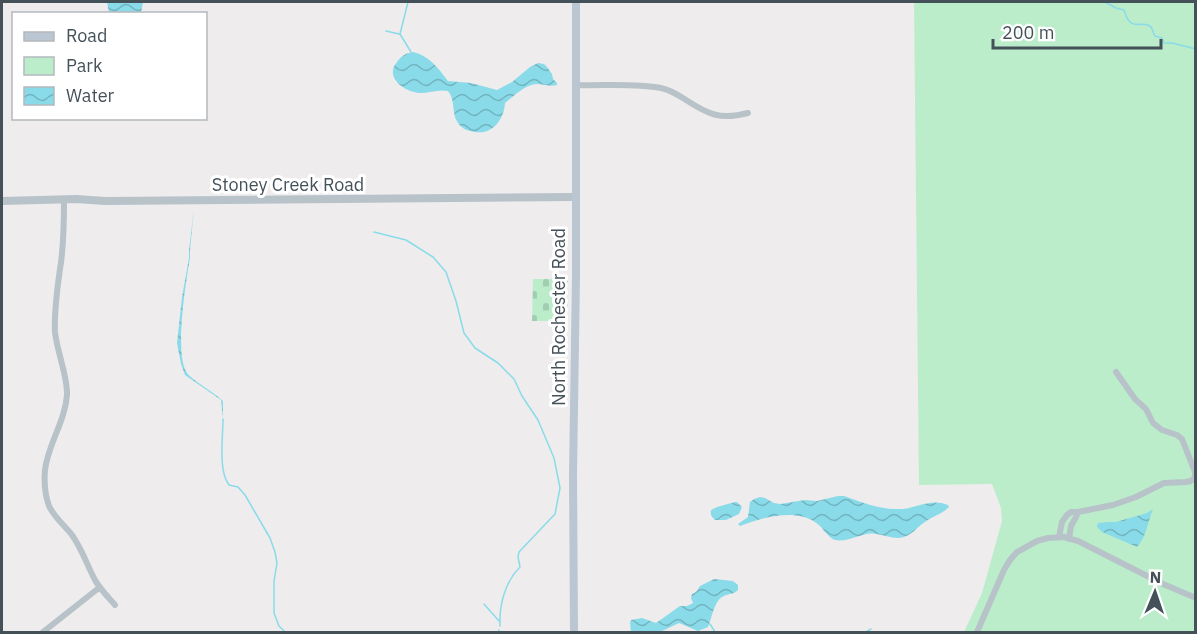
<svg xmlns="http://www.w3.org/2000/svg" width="1197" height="634" font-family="'IBM Plex Sans',sans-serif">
	<defs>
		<pattern id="cemetery-stones" width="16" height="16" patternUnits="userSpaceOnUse" patternTransform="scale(1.5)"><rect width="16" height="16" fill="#bbedcb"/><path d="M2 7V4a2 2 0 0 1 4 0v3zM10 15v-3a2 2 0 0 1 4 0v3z" fill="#a2cdb1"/></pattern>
		<pattern id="water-waves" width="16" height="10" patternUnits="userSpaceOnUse" patternTransform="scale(1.5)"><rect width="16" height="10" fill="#89dbe9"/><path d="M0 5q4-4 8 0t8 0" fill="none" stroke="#72b4c0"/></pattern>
	</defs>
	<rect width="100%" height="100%" fill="#efeced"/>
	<path fill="#bbedcb" d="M914,2H1195V632H964L982,593L1002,521L1001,508L992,484L919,485Z"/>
	<path fill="url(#cemetery-stones)" d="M533,279H568L567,321H532Z"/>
	<path fill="url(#water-waves)" d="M107,2H143L141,13H109Z
		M413,52C430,56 438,68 448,81L471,83L497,90L512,82L530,67L538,63L544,64L547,67L552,74L553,79L557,83V85C550,87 544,84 536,84C525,85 514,96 505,103C504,119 493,135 475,132C468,131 462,129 458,123C451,113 456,101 448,91C438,89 430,93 420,93C404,92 384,77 397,62C401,56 406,53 413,52Z
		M194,208L190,250V258C186,281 174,355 187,373C192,380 215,393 223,401V419L221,400L185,375L181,364L177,343L182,297L189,258V250Z
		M838,496H844C861,502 878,509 896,509C915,510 930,497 948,505L949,507C942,514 933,516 925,522C917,527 910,538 898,538C888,538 877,532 867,534C857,536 846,542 835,540C829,539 822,526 815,522C794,508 761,518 740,526L738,524L748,517L750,502L754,499L760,497L765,498L774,503L780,504L805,500L817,501Z
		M735,502H737L742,507L739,514L726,520H715C712,517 710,515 711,510L717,507Z
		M1153,509C1148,521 1146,538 1137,547L1102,532L1097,527L1098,523L1108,522H1116L1147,513Z
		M714,579L733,581L738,585V590C733,595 730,593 724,596C714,600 712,618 708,627L698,631L679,623L660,632H631L630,623L631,620L642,618L656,623L680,606H687L693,603L691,598L692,594L696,592L700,586Z"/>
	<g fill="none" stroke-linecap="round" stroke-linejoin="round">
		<path stroke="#89dbe9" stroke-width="1.5" d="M408,2L400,34L411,52
			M1105,2L1116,8L1124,10C1131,35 1143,18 1151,27C1153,30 1153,33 1155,36L1162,38L1164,43H1172L1196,49
			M386,31L399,34
			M374,232L406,240L433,257L446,272L456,301L464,333L475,348L498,363L514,379L522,396L538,420L554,458L560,488L555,514L519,552L518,557L520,567C505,582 499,605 500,626
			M223,419C223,437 218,471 229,485L238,487L245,495L270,538L275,552L277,563L274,581V613L279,626L285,632
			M484,604L499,621
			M710,624L715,632
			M498,632L499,630
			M866,632L871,629"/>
		<path stroke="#b8c2c9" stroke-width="6" d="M576,85C604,86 634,83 661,88C671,90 678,95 686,100C709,115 721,120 748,113
			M64,200C64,222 64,246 60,269C57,290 54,311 55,332C57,352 68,377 67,395C65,422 48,444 45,470C44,482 45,495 49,506C54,517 65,526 72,535C82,549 87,565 95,580C100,589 108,597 115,605
			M1059,537L1062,522L1067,515L1071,512H1078L1113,505L1136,497L1164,483L1186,482L1191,481L1195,477V472L1182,439L1177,435L1162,430L1153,423L1146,409L1135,399L1116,372
			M1069,539L1071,526L1076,517L1078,512
			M43,632L100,587
			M977,632L1004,570L1010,560L1017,552L1037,541L1048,538L1064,537L1078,541L1163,584L1196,598"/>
		<path stroke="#b8c2c9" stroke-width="8" d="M2,201L76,199L105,201L575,197"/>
		<path stroke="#bac6d1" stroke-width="8" d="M574,632L573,474L576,276V2"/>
	</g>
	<g text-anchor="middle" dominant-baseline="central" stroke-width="6" stroke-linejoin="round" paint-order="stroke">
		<g font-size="18" fill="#455159" stroke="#fff">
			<text x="288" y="184">Stoney Creek Road</text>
			<text transform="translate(558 317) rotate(-90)">North Rochester Road</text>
		</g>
	</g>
	<rect width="1197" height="634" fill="none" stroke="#455159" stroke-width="6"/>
	<rect x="12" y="12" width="195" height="108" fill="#ffffff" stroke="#b5b9bd" stroke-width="1.5"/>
	<rect x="24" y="32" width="30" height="9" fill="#bac6d1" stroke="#b5b9bd" stroke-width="1.5"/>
	<text x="66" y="42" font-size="18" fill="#455159">Road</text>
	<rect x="24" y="57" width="30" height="18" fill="#bbedcb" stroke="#b5b9bd" stroke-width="1.5"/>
	<text x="66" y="72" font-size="18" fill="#455159">Park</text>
	<rect x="24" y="87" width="30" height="18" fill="url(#water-waves)" stroke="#b5b9bd" stroke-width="1.5"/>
	<text x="66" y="102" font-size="18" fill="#455159">Water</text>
	<g transform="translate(1155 592) rotate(2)" stroke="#ffffff" stroke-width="4.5" paint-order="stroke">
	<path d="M0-4.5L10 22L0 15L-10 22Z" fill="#455159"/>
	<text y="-9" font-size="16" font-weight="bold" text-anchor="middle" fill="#455159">N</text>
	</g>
	<path d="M993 39v9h168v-9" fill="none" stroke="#455159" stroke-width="3"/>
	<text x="1002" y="39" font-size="18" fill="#455159" stroke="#ffffff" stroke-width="4.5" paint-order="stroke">200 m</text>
</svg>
